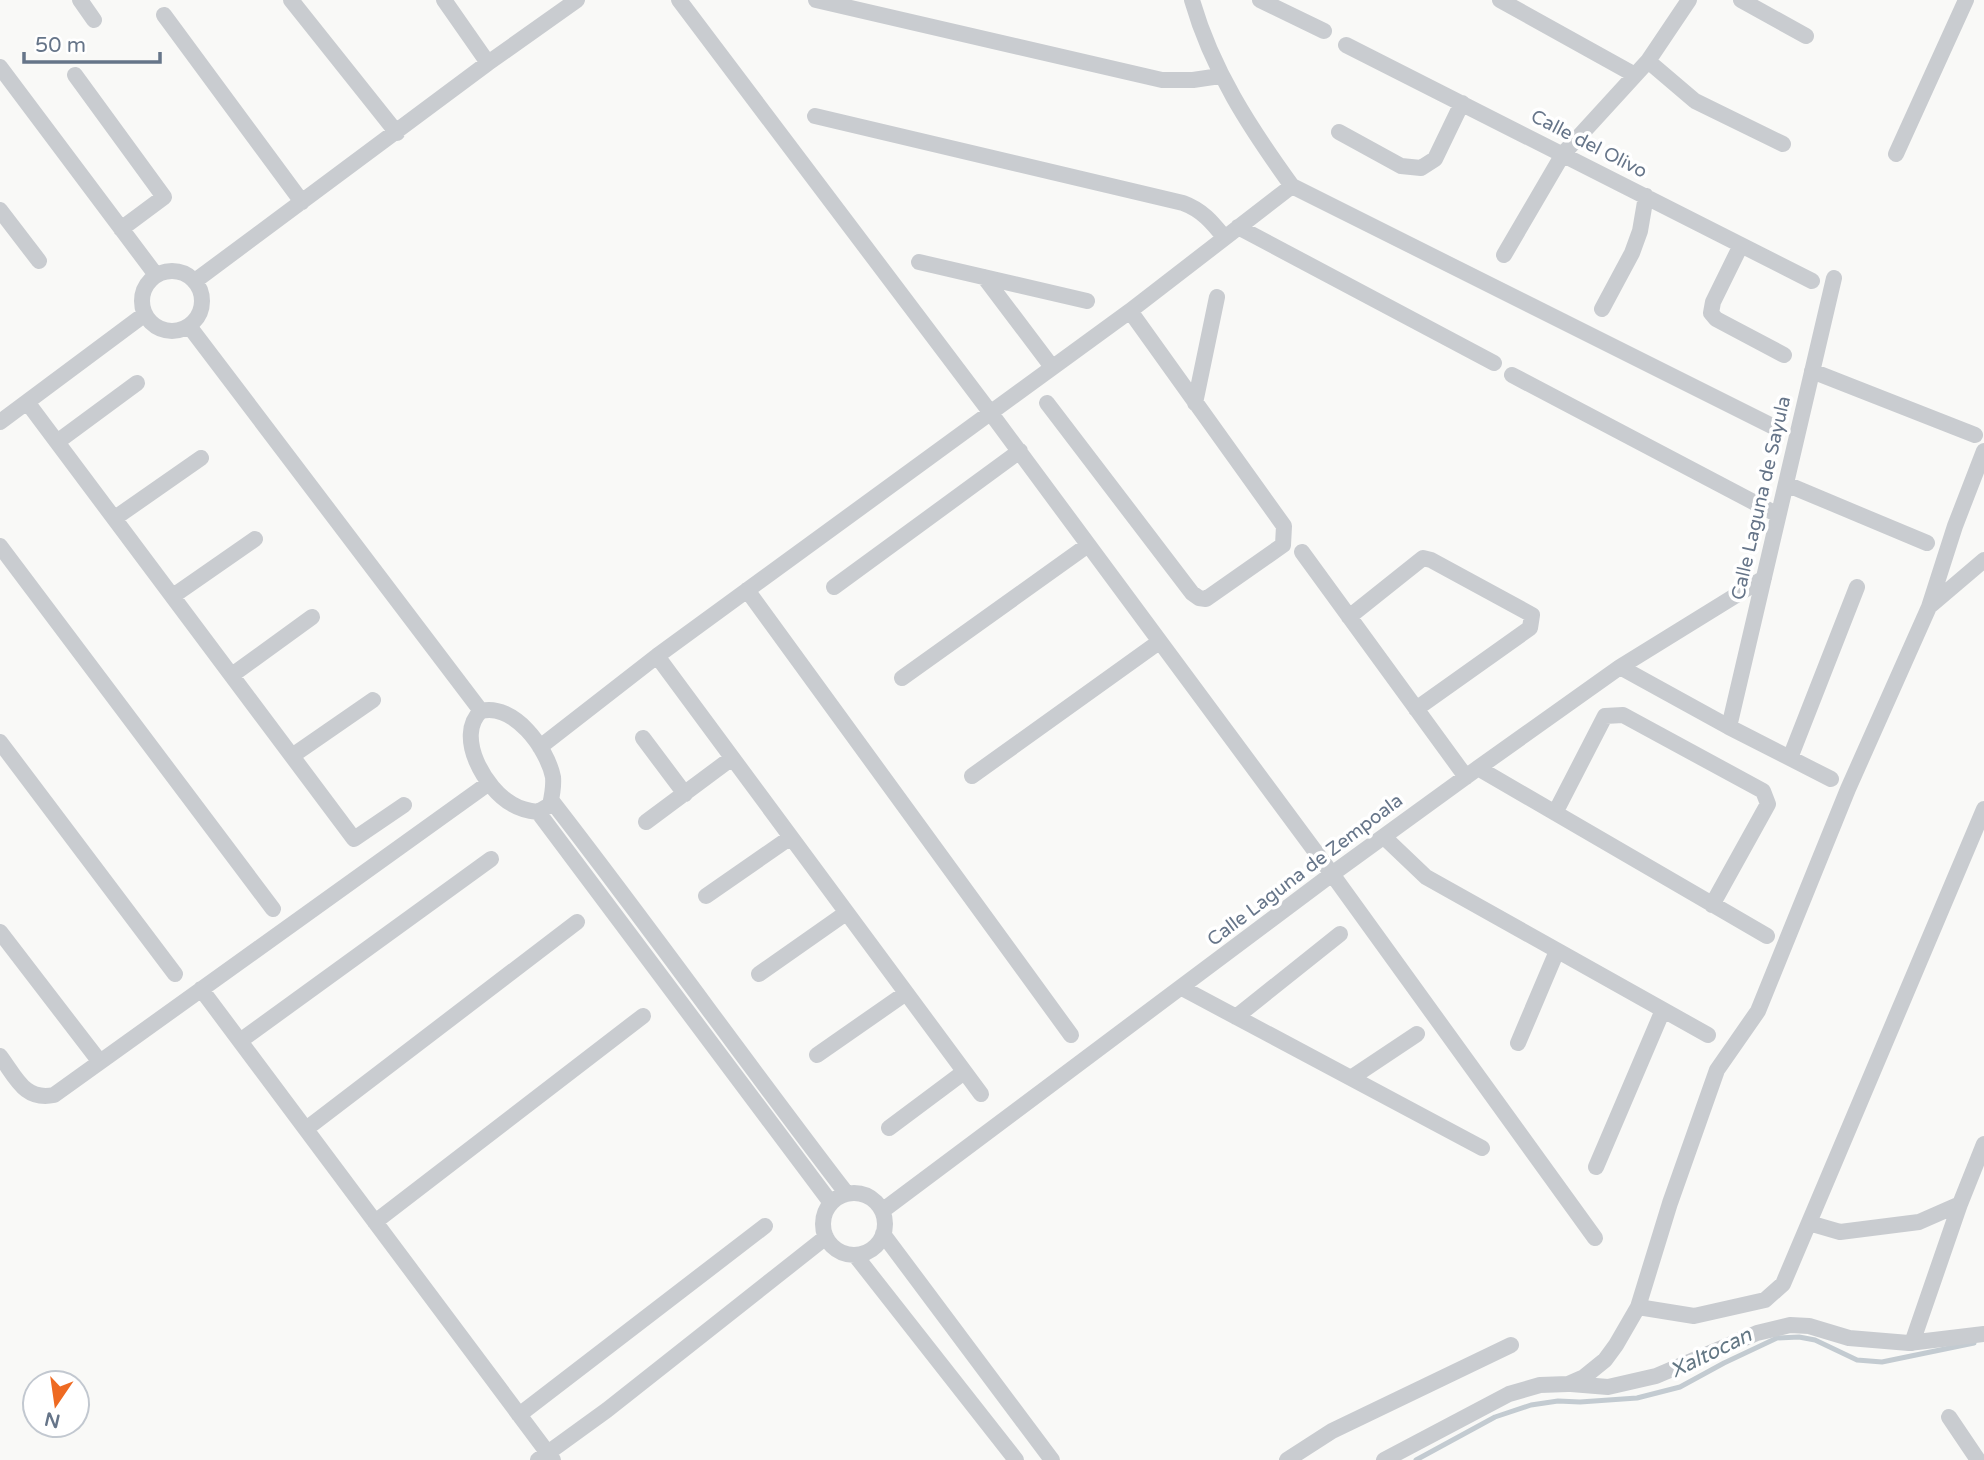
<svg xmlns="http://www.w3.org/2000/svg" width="1984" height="1460" font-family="'Varela Round',sans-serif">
	<rect width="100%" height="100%" fill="#f9f9f7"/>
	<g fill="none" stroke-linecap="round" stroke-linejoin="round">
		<path stroke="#c3cbd1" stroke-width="5" d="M1416,1460L1495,1417L1531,1405L1558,1401L1580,1402L1637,1398L1680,1387L1724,1363L1777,1338L1799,1337L1815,1340L1857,1360L1882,1362L1974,1343"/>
		<path stroke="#c9ccd0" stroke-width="16" d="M80,0L94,20
			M291,0L397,133
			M444,0L488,63
			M679,0L990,412L1332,874L1595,1238
			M816,0L1162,80H1193L1220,76
			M1192,0C1212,70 1250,128 1292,186L1774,427
			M1260,0L1324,31
			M1500,0L1635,75
			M1741,0L1806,36
			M164,15L302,202
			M1346,45L1812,281
			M1648,61L1695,101L1783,144
			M0,67L156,275
			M75,75L164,197L121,229
			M815,116L1183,203C1202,210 1212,222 1224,237
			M1339,132L1401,166L1421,168L1435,159L1462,103
			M1896,154L1966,0
			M0,210L39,261
			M1238,227L1494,363
			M1741,245L1713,302L1711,313L1716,319L1784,355
			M1504,255L1563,154L1648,61L1689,0
			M919,262L1087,301
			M142 301a30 30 0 1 1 60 0a30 30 0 1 1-60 0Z
			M984,277L1052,367
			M195,281L488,63L577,0
			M1602,309L1632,253L1640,231L1646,196
			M189,326L481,711
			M1812,371L1975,435
			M1512,375L1778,515
			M27,402L354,839L404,805
			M1047,403L1192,593L1199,598L1206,599L1283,545L1284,526L1130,311
			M1195,403L1217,297
			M0,422L145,314
			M57,442L137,383
			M1786,484L1927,543
			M115,518L201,458
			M0,546L273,909
			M1302,552L1466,777
			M834,587L1020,451
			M747,590L1071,1035
			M173,596L255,539
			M1930,606L1984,560
			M1349,617L1423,558L1431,560L1532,615L1530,628L1416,709
			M657,656L981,1094
			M1620,667L1729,727L1831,779
			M232,675L312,617
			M902,678L1088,545
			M1729,727L1834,278
			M643,738L685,794
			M0,742L175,974
			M540,747L657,656L1130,311L1292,186
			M292,756L373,700
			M1790,758L1857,587
			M1478,768L1767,936
			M972,776L1159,642
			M551,800C652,930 747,1064 847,1194
			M538,812L550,805C552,796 554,787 553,777C547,748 514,703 481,711C454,736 486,790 512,804C520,809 529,811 538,812L831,1203
			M1555,813L1605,716L1623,715L1763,791L1768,804L1712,905
			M646,822L732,758
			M1384,837L1426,877L1708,1035
			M706,896L791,837
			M0,932L100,1062
			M759,974L846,913
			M1182,988L1482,1148
			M201,989L553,1460
			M1236,1017L1340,934
			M240,1041L491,859
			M1518,1043L1557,951
			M817,1055L906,993
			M0,1056C16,1077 24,1101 54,1095L489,783
			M1351,1078L1417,1034
			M889,1128L964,1072
			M306,1129L577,922
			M1596,1167L1663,1010
			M823 1224a31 31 0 1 1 62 0a31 31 0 1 1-62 0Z
			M882,1211L1332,874L1478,768L1620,667L1764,578
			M375,1222L643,1016
			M1809,1223L1840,1232L1919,1222L1960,1204
			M883,1234L1052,1460
			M855,1255L1016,1460
			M1638,1307L1694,1316L1765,1300L1783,1284L1984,809
			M1912,1343L1960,1204L1984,1144
			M1571,1384L1608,1387L1656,1376L1757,1333L1790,1325L1809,1326L1849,1338L1909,1343L1984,1334
			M519,1415L765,1226
			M1949,1417L1978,1460
			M538,1460L607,1410L826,1237
			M1287,1460L1332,1431L1511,1345
			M1384,1460L1509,1394L1540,1385L1568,1384L1584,1377L1605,1360L1616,1345L1638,1307L1670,1203L1717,1070L1758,1011L1848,789L1929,607L1955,526L1984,451"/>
	</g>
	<g text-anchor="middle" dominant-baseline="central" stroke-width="7" stroke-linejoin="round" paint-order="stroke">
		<g font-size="19" fill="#667589" stroke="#fff">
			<text transform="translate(1589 144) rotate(27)">Calle del Olivo</text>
			<text transform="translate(1761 498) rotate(-77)">Calle Laguna de Sayula</text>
			<text transform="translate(1305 870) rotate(-37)">Calle Laguna de Zempoala</text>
		</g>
		<g font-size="21" font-style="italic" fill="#637784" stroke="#fff">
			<text transform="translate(1711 1353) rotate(-26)">Xaltocan</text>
		</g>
	</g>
	<g transform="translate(56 1404) rotate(193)"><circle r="33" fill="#ffffff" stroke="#c2c8d0" stroke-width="2"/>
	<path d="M0-5L12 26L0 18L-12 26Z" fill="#ee6a22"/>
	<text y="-10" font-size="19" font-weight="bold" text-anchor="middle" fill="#667589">N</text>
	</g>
	<path d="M24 52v10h136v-10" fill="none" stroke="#667589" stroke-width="3.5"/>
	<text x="35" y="52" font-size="21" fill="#667589" stroke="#ffffff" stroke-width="5" paint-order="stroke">50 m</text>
</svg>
